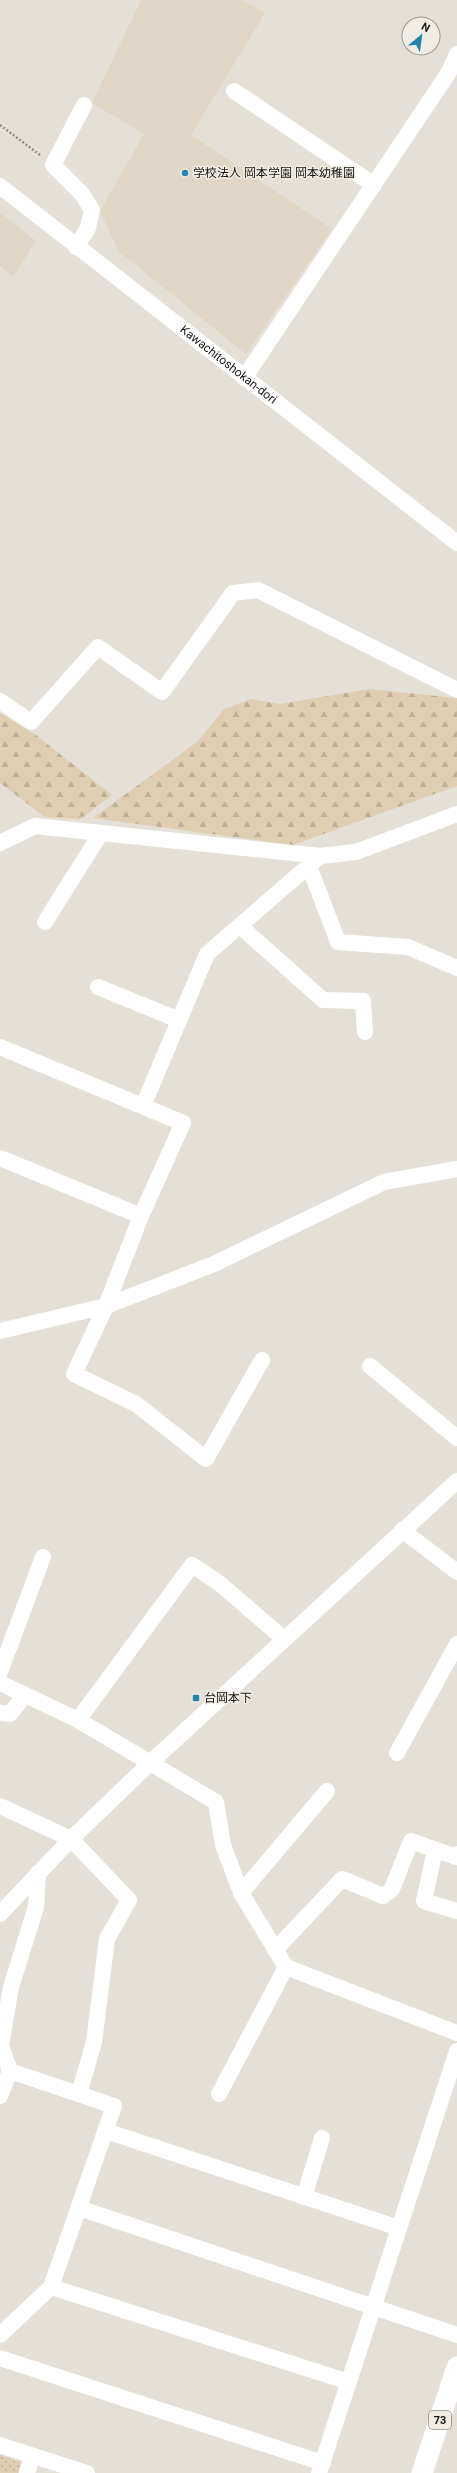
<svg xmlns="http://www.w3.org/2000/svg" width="457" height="2473" font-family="Roboto,'Noto Sans JP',sans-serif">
	<defs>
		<pattern id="forest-firs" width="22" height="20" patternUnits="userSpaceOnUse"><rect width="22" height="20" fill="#dfceb1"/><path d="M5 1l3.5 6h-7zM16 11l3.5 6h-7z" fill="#bfb097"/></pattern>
		<pattern id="park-dots" width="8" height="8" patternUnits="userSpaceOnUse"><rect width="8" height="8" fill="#dfceb1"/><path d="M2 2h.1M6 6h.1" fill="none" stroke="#bfb097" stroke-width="1.8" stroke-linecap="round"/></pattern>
	</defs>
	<rect width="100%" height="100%" fill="#e5e0d7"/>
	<path fill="#dfd6c6" d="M141,0H242L265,13L191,135L332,229L246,354L118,251L100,211L144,134L92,103Z
		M0,213L36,241L13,277L0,266Z"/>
	<path fill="url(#forest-firs)" d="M369,689L457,698V786L293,845L93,818L197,742L224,709L251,699L280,704Z
		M0,713L36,735L112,795L81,819L45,817L0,783Z"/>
	<path fill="url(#park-dots)" d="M0,2455L21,2462L18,2473H0Z"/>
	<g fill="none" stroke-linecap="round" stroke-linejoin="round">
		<path stroke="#928e88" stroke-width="2.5" stroke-dasharray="2 2" stroke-linecap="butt" d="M0,125L40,155"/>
		<g stroke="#fff" stroke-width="16">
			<path d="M234,91L374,185"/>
			<path id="s1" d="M0,186L457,543"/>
			<path d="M76,247L88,228L92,210L82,194L53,165L84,105"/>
			<path d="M244,378L449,72L457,54"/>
			<path d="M0,701L31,722L98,647L162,692L233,593L258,590L457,690"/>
			<path d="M0,843L35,826L320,856"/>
			<path d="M309,866L338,942L408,947L457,968"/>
			<path d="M45,922L101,833"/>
			<path d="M240,926L323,1000L363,1001L365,1032"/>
			<path d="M98,987L179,1020"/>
			<path d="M0,1047L183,1123L141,1216L106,1306L74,1374L136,1404L206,1459L262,1360"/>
			<path d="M143,1106L207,954L320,856L356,852L457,814"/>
			<path d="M0,1158L141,1216"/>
			<path d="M0,1331L106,1306L214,1264L384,1182L457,1169"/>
			<path d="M370,1366L457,1438"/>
			<path d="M402,1530L457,1572"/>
			<path d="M0,1672L43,1557"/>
			<path d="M0,1683L78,1720L216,1802L223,1845L241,1893L286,1967L457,2033"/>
			<path d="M0,1713L10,1714L25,1695"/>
			<path d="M78,1720L192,1565L219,1583L284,1639"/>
			<path d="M397,1753L457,1644"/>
			<path d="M0,1806L71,1839L129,1900L107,1939L94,2042L79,2094"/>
			<path d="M435,1850L424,1901L457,1911"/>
			<path d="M241,1893L327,1791"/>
			<path d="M0,1914L71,1839L150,1763L457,1481"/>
			<path d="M275,1950L342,1879L383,1896L392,1889L411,1841L456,1857L457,1854"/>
			<path d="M10,2071L1,2046L11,1987L36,1907L38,1873"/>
			<path d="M219,2094L286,1967"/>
			<path d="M0,2096L10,2071L114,2106L51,2287L0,2335"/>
			<path d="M106,2131L399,2228"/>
			<path d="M304,2197L322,2138"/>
			<path d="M79,2208L457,2335"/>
			<path d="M51,2287L349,2382"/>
			<path d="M0,2358L323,2463"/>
			<path d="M0,2445L87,2473"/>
			<path d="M27,2473L32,2456"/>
			<path d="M319,2473L457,2051"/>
		</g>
		<path stroke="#fff" stroke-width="21" d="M422,2473L457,2367"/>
	</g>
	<g fill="#2185af" stroke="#f2ede4" stroke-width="1.5">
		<circle cx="185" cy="173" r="4"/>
		<rect x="192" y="1694" width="8" height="8" rx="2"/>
	</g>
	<g text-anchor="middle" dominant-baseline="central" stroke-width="3" stroke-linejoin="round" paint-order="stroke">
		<rect fill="#f2ede4" stroke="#5a5752" stroke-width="1" x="429" y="2411" width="22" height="18" rx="3"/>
		<g font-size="11" font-weight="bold" fill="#191714">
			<text x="440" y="2420">73</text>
		</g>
		<g font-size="12" fill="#191714" stroke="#f2ede4" text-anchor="start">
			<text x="193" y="173">学校法人 岡本学園 岡本幼稚園</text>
			<text x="204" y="1698">台岡本下</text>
		</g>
		<g font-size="12" fill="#191714" stroke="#f2ede4">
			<text stroke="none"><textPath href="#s1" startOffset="290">Kawachitoshokan-dori</textPath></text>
		</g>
	</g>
	<g transform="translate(421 36) rotate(29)"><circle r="19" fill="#f2ede4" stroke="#9b9791"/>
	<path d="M0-3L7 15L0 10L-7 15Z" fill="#2185af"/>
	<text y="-6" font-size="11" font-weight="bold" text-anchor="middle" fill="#191714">N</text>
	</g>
</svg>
